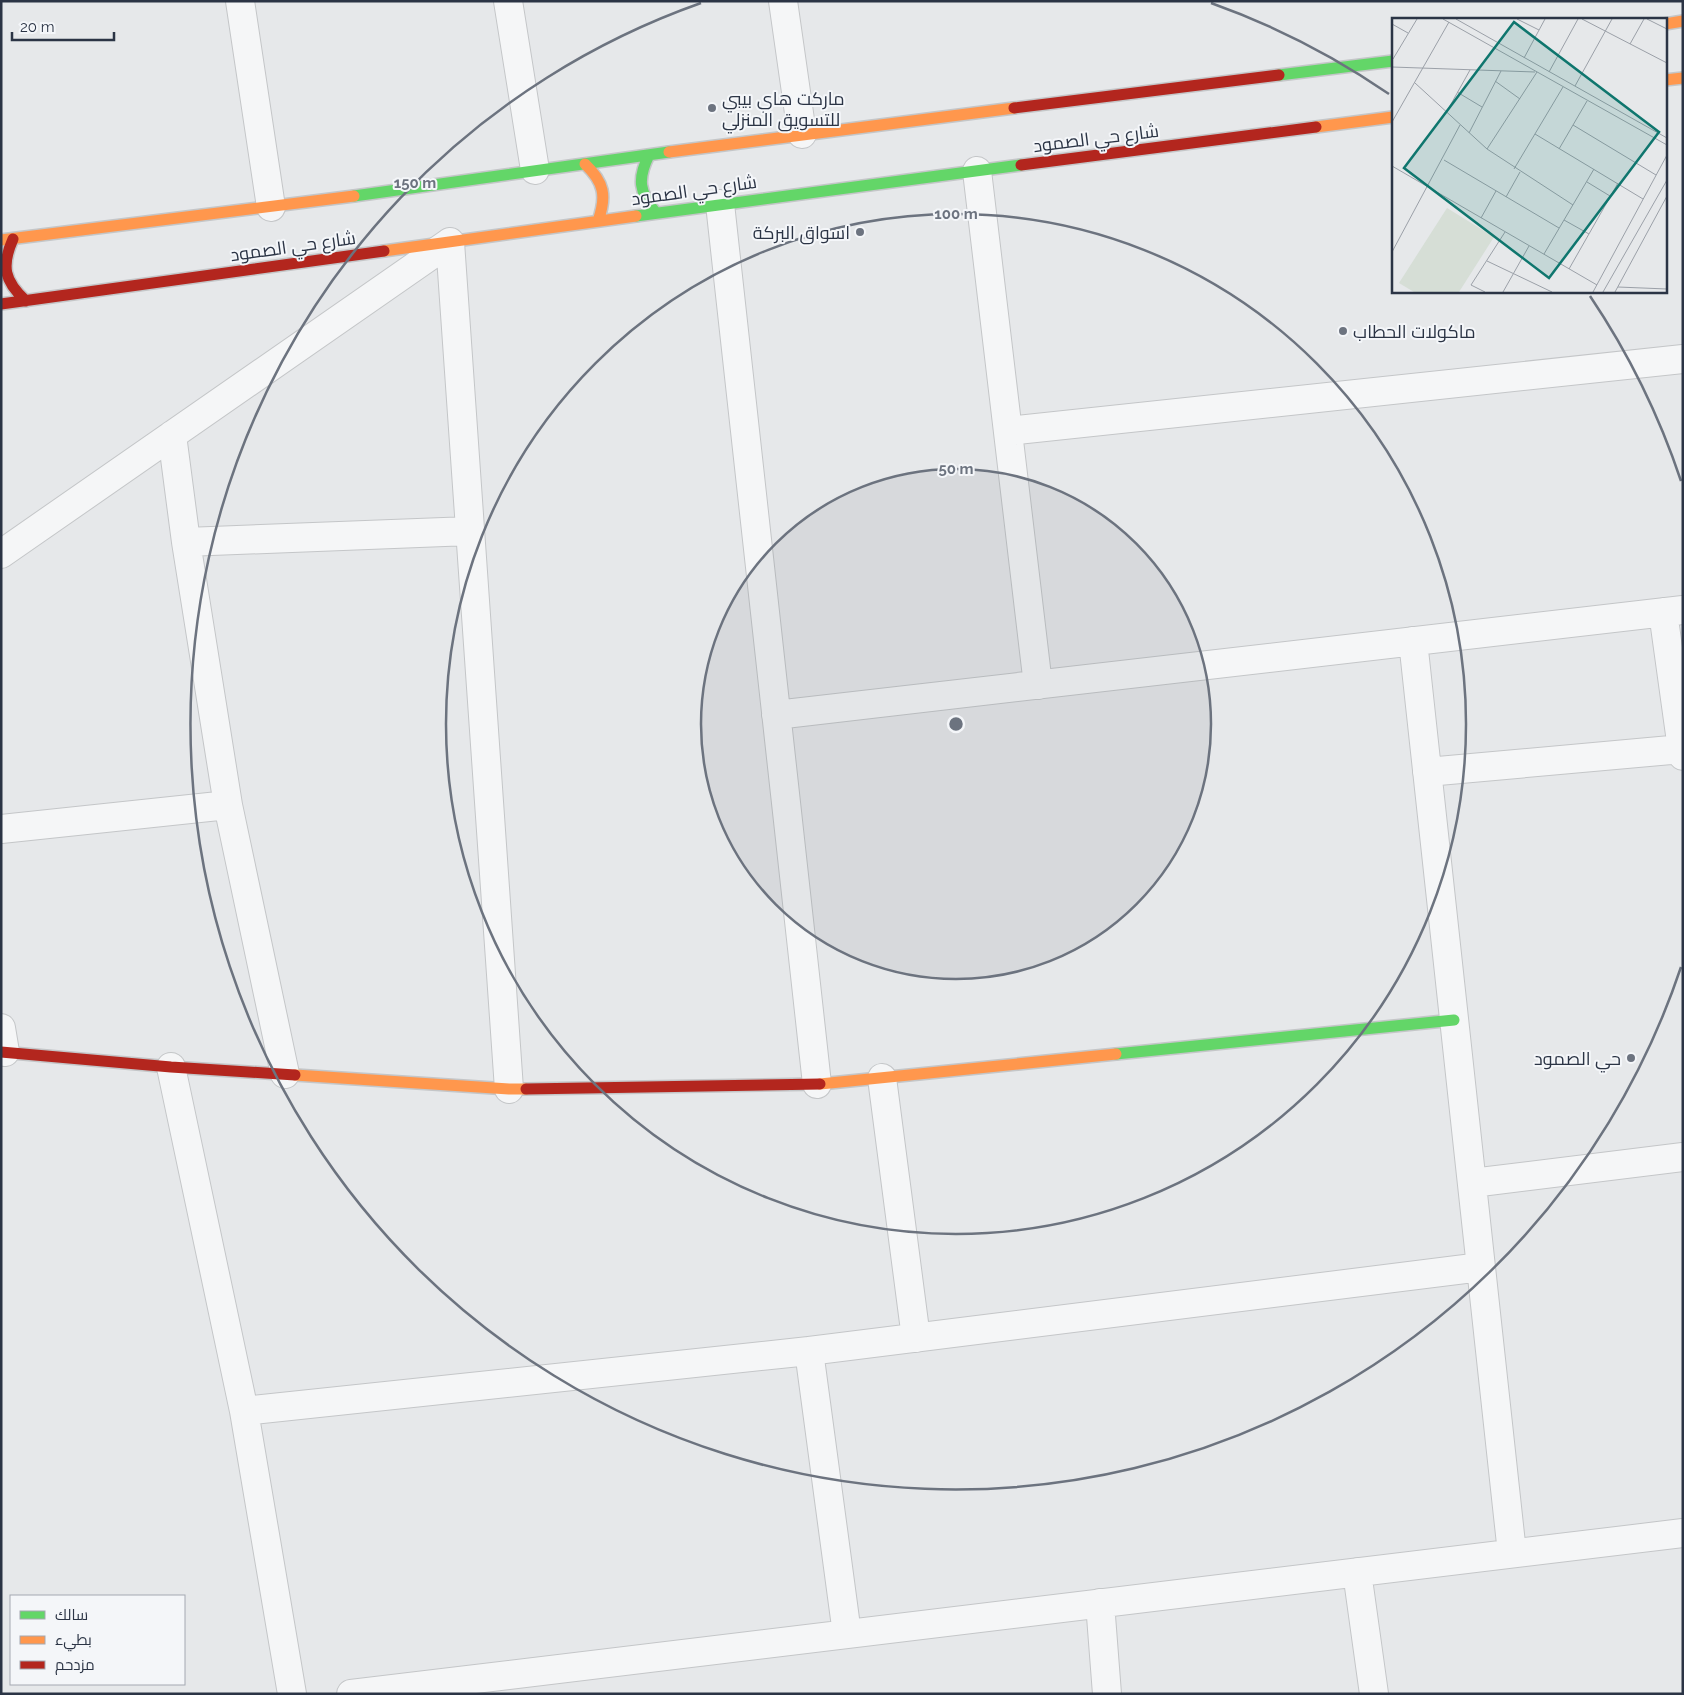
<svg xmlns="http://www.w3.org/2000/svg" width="1684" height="1695" font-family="Raleway,Cairo,sans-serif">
	<rect width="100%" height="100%" fill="#e6e8ea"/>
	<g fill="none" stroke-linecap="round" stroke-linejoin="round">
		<g stroke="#c4c6c8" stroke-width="30">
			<path id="street" d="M240,1L271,207
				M508,1L535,170
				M783,1L802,134
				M977,171L1038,685
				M720,204L817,1084
				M450,242L509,1089
				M1008,431L1683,359
				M172,435L186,542L228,805L285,1074
				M186,542L470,531
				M1,554L450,242
				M1663,612L1683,756
				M1413,641L1512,1553
				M776,715L1683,610
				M1427,772L1682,749
				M1,829L228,805
				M1,1028L5,1052
				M171,1067L244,1411L292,1694
				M882,1078L916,1338
				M1472,1183L1683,1157
				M809,1351L847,1634
				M244,1411L809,1351L1481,1267
				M1357,1572L1374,1694
				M1100,1603L1107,1694
				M351,1694L1683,1533"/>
		</g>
		<g stroke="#c4c6c8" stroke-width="14">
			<path id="fast" d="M1279,75L1393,61
				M649,155C637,179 639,192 656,213
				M354,196L669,152
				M636,216L1021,165
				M1116,1054L1454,1020"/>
		</g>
		<g stroke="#c4c6c8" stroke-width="14">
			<path id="slow" d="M1665,24L1683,21
				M1665,80L1683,78
				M1316,127L1393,117
				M669,152L1014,108
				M585,164C604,182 607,196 598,221
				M1,240L354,196
				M384,251L636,216
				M295,1075L509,1089H526
				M820,1084L1116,1054"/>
		</g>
		<g stroke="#c4c6c8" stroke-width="14">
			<path id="jam" d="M1014,108L1279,75
				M1021,165L1316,127
				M13,239C1,266 4,281 26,301
				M1,304L384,251
				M1,1052L171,1067L295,1075
				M526,1089L820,1084"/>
		</g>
		<use href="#street" stroke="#f5f6f7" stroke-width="28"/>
		<use href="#fast" stroke="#63d668" stroke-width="11"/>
		<use href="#slow" stroke="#ff974d" stroke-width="11"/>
		<use href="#jam" stroke="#b3261e" stroke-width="11"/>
	</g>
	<circle cx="956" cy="724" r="255" fill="#6c737f" fill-opacity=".12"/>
	<g fill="none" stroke="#6c737f" stroke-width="2.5">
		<circle cx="956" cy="724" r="255"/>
		<circle cx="956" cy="724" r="510"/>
		<path d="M1681 967A765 765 0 1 1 701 3M1211 3A765 765 0 0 1 1389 94M1590 296A765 765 0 0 1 1681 481"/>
	</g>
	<g fill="#6c737f" stroke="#f4f6f9" stroke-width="2">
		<circle cx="712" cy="108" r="5"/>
		<circle cx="860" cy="232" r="5"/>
		<circle cx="1343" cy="331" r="5"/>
		<circle cx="1631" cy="1058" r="5"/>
	</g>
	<g text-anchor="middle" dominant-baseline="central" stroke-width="4" stroke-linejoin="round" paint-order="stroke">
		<g font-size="18" fill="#2b3445" stroke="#f4f6f9" text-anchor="start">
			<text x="722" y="98">ماركت هاي بيبي<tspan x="722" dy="21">للتسويق المنزلي</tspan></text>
			<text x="850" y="232" text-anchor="end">اسواق البركة</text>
			<text x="1353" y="331">ماكولات الحطاب</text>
			<text x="1621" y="1058" text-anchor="end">حي الصمود</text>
		</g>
		<g font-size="18" fill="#2b3445" stroke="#f4f6f9">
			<text transform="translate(1096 138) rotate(-7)">شارع حي الصمود</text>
			<text transform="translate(694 190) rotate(-8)">شارع حي الصمود</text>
			<text transform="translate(293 246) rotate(-8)">شارع حي الصمود</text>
		</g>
	</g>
	<g transform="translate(1392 18)">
		<rect width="275" height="275" fill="#e6e8ea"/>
		<path d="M55,190L102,219L67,274H22L7,265Z" fill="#d6ded6"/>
		<path fill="none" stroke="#9ba0a8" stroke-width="1" d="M51,1L275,127M64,1L275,120M125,1L147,12M190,1L275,45M255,1L275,11M0,6L16,15M238,26L252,1M132,40L153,1M1,41L25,1M0,49L143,54M157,54L186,1M103,63L128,81M23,65L95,131L181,187M183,68L220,1M65,74L90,89M54,95L78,52M0,104L57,4M181,107L264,157M77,115L109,53M143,116L251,181M95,131L145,54M167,131L195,83M52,142L167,210M0,148L205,267M122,151L171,69M195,164L218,178M114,179L128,154M89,200L104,173M172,202L197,216M0,234L68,107M152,236L202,151M95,243L160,274M177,251L226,165M226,269L275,271M93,274L79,267L113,214M111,274L137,228M201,274L275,137M211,274L275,162M223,274L275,178"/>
		<path fill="#0f766e" fill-opacity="0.15" stroke="#0f766e" stroke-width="2.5" d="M122,4L267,114L157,260L12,150Z"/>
		<rect width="275" height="275" fill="none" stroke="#2b3445" stroke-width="2.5"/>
	</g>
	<circle cx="956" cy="724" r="8" fill="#6c737f" stroke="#f4f6f9" stroke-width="2.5"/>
	<g font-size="15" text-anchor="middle" font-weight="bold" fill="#6c737f" stroke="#f4f6f9" stroke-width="4" stroke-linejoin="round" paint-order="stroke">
		<text x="415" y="188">150 m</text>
		<text x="956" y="219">100 m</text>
		<text x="956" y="474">50 m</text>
	</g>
	<rect width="1684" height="1695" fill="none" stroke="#2b3445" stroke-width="5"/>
	<rect x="10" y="1595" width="175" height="90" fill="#f4f6f9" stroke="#a4a8b1"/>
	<rect x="20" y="1611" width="25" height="8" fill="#63d668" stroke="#a4a8b1"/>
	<text x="55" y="1620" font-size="15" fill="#2b3445">سالك</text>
	<rect x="20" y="1636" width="25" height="8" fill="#ff974d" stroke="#a4a8b1"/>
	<text x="55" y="1645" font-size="15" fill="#2b3445">بطيء</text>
	<rect x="20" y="1661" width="25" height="8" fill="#b3261e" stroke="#a4a8b1"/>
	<text x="55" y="1670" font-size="15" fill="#2b3445">مزدحم</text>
	<path d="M12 32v8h102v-8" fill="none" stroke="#2b3445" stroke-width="2.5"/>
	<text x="20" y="32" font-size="15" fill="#2b3445" stroke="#f4f6f9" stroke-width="4" paint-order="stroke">20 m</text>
</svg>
